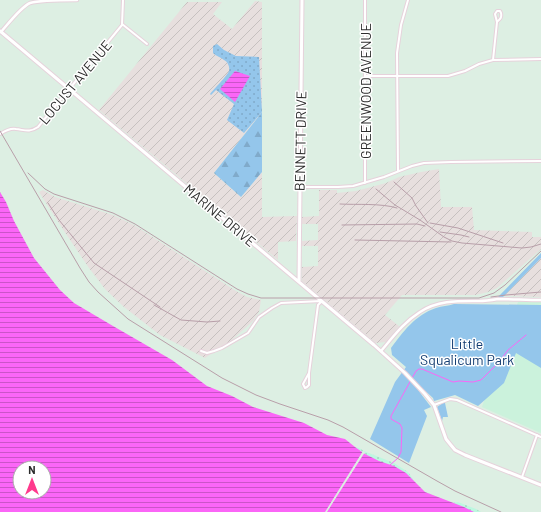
<svg xmlns="http://www.w3.org/2000/svg" width="541" height="512" font-family="Barlow,sans-serif">
	<defs>
		<pattern id="industrial-furrows" width="10" height="10" patternUnits="userSpaceOnUse"><rect width="10" height="10" fill="#e7dfde"/><path d="M-1 1l2-2M0 10L10 0M9 11l2-2" fill="none" stroke="#c6c0bf"/></pattern>
		<pattern id="grass-dots" width="8" height="8" patternUnits="userSpaceOnUse"><rect width="8" height="8" fill="#94c6eb"/><path d="M2 2h.1M6 6h.1" fill="none" stroke="#80aaca" stroke-width="1.8" stroke-linecap="round"/></pattern>
		<pattern id="forest-firs" width="22" height="20" patternUnits="userSpaceOnUse"><rect width="22" height="20" fill="#94c6eb"/><path d="M5 1l3.5 6h-7zM16 11l3.5 6h-7z" fill="#80aaca"/></pattern>
		<pattern id="sand-dots" width="8" height="8" patternUnits="userSpaceOnUse"><rect width="8" height="8" fill="#bdf7e0"/><path d="M2 2h.1M6 6h.1" fill="none" stroke="#a3d4c0" stroke-width="1.8" stroke-linecap="round"/></pattern>
		<pattern id="water-rules" width="6" height="5" patternUnits="userSpaceOnUse"><rect width="6" height="5" fill="#fb66f7"/><path d="M0 2.5h6" fill="none" stroke="#cb54c8"/></pattern>
	</defs>
	<rect width="100%" height="100%" fill="#ddefe3"/>
	<path fill="url(#industrial-furrows)" d="M255,1L262,2V112L214,173L241,197L262,172V217L297,216L296,241L278,242V260L99,110L187,2H222L213,14L232,29Z
		M439,169L441,207H472L474,230L532,232V237H541V249L497,288L488,292L476,295H402L385,315L399,326L386,342L376,343L302,281V267L318,266V246H301L302,241L318,240V224H302V217L319,216V190H337V193L356,191L386,183L399,177L421,172Z
		M43,190L55,197L113,215L134,225L236,291L247,297L261,300L259,312L253,321L233,339L205,358L160,335L124,307L105,289L89,268L64,231L39,192Z
		M541,257V297L504,296Z"/>
	<path fill="#cbf2dc" d="M518,302H541V433L482,407Z"/>
	<path fill="url(#grass-dots)" d="M217,44L224,50L236,56L259,57L262,112L244,133L227,120L234,104L216,90L211,95L210,94C214,89 227,76 229,71C230,67 228,62 224,60C220,57 216,56 213,53V46Z"/>
	<path fill="url(#forest-firs)" d="M262,112V172L241,197L214,173Z"/>
	<path fill="url(#sand-dots)" d="M355,447L359,448L364,451L394,463L408,472L413,479L414,482L425,492L452,503L458,502L476,509L481,512H470L423,493Z"/>
	<path fill="#94c6eb" d="M541,253V258L503,297H498Z
		M454,304L541,305V368L516,353L504,383L478,406L455,395L434,401L433,398L421,387L418,390L431,407L424,410L427,416L409,463L370,439L395,382L406,367L392,355L391,348C403,332 415,315 436,308C442,306 448,306 454,304Z
		M443,403H445L448,417H443L442,421L437,407Z"/>
	<path fill="url(#water-rules)" fill-rule="evenodd" d="M235,71L250,76L235,102L220,89Z
		M0,192L6,202L14,221L34,258L60,290L74,303L113,326L172,360L207,386L232,396L253,407L304,423L327,435L345,439L355,447L365,454L379,461L394,466L406,473L425,492L464,507L474,512H0ZM20,468H44V492H20Z"/>
	<path fill="#ddefe3" d="M363,451L365,452L327,512H325Z"/>
	<g fill="none" stroke-linecap="round" stroke-linejoin="round">
		<path stroke="#fb66f7" stroke-width="1" d="M390,465L398,458L401,452L402,428L400,424L391,419V416L416,371L419,369H422L453,382L459,381L473,382L481,380L499,362L508,350L526,335"/>
		<g stroke="#e6d2db" stroke-width="4">
			<path id="minor" d="M365,0V183
				M122,24L147,44
				M493,60L497,22C500,19 502,18 501,13L500,11H497L495,14L497,22
				M365,76H448L465,71L479,64L493,60L541,59
				M0,134C5,131 10,128 16,129C25,130 29,133 38,127L122,25L123,0
				M398,171L397,53L401,25L408,0
				M300,187H338L353,186L384,177L412,166L424,163L451,162L541,161
				M201,351L207,353L214,351L222,348L248,333L259,317L272,308L281,303L321,301
				M309,373V385L307,387L305,388L303,384L309,373L318,305L322,301
				M434,405L450,399L457,400L541,437
				M522,477L537,435"/>
		</g>
		<g stroke="#e6d2db" stroke-width="4.5">
			<path id="tertiary" d="M1,32C8,24 21,7 30,3C40,0 65,0 77,0
				M381,351C393,337 404,322 420,312C438,300 459,301 479,301C486,301 492,300 498,299C512,299 527,300 541,300"/>
		</g>
		<g stroke="#e6d2db" stroke-width="5">
			<path id="secondary" d="M0,31L374,345L405,373L425,394L434,405L446,439L450,444L455,450L465,455L541,485
				M299,282L302,0"/>
		</g>
		<use href="#minor" stroke="#fff" stroke-width="2"/>
		<use href="#tertiary" stroke="#fff" stroke-width="2.5"/>
		<use href="#secondary" stroke="#fff" stroke-width="3"/>
		<path stroke="#b89fa9" stroke-width="1" d="M0,131L80,268L89,282L98,292L128,319L222,378L256,395L280,404L328,420L343,427L437,481L455,491L501,512
			M28,173L45,189L54,194L113,213L135,224L237,289L248,294L261,298H479L494,293L505,285L541,251
			M394,182L412,198L416,206L428,223
			M376,189L395,205L420,220L444,237L452,241L462,243L522,248L531,247L541,244
			M48,203L59,220L94,263L160,307
			M340,204C357,205 381,203 397,208
			M430,223L458,228L503,243
			M342,225L417,224L425,226
			M440,232L461,235L469,237
			M355,240L451,242
			M491,297L506,295L541,292
			M154,305L181,320L207,322L220,321"/>
	</g>
	<g text-anchor="middle" dominant-baseline="central" stroke-width="3" stroke-linejoin="round" paint-order="stroke">
		<g font-size="14" fill="#2c2c2c" stroke="#fff">
			<text transform="translate(75 82) rotate(-50)">LOCUST AVENUE</text>
			<text transform="translate(365 91) rotate(-90)">GREENWOOD AVENUE</text>
			<text transform="translate(300 141) rotate(-89)">BENNETT DRIVE</text>
			<text transform="translate(220 215) rotate(40)">MARINE DRIVE</text>
		</g>
		<g font-size="14" fill="#133d72" stroke="#fff">
			<text x="467" y="343">Little<tspan x="467" dy="16">Squalicum Park</tspan></text>
		</g>
	</g>
	<g transform="translate(32 480)"><circle r="19" fill="#ffffff" stroke="#ababab"/>
	<path d="M0-3L7 15L0 10L-7 15Z" fill="#ff3a8d"/>
	<text y="-6" font-size="11" font-weight="bold" text-anchor="middle" fill="#2c2c2c">N</text>
	</g>
</svg>
